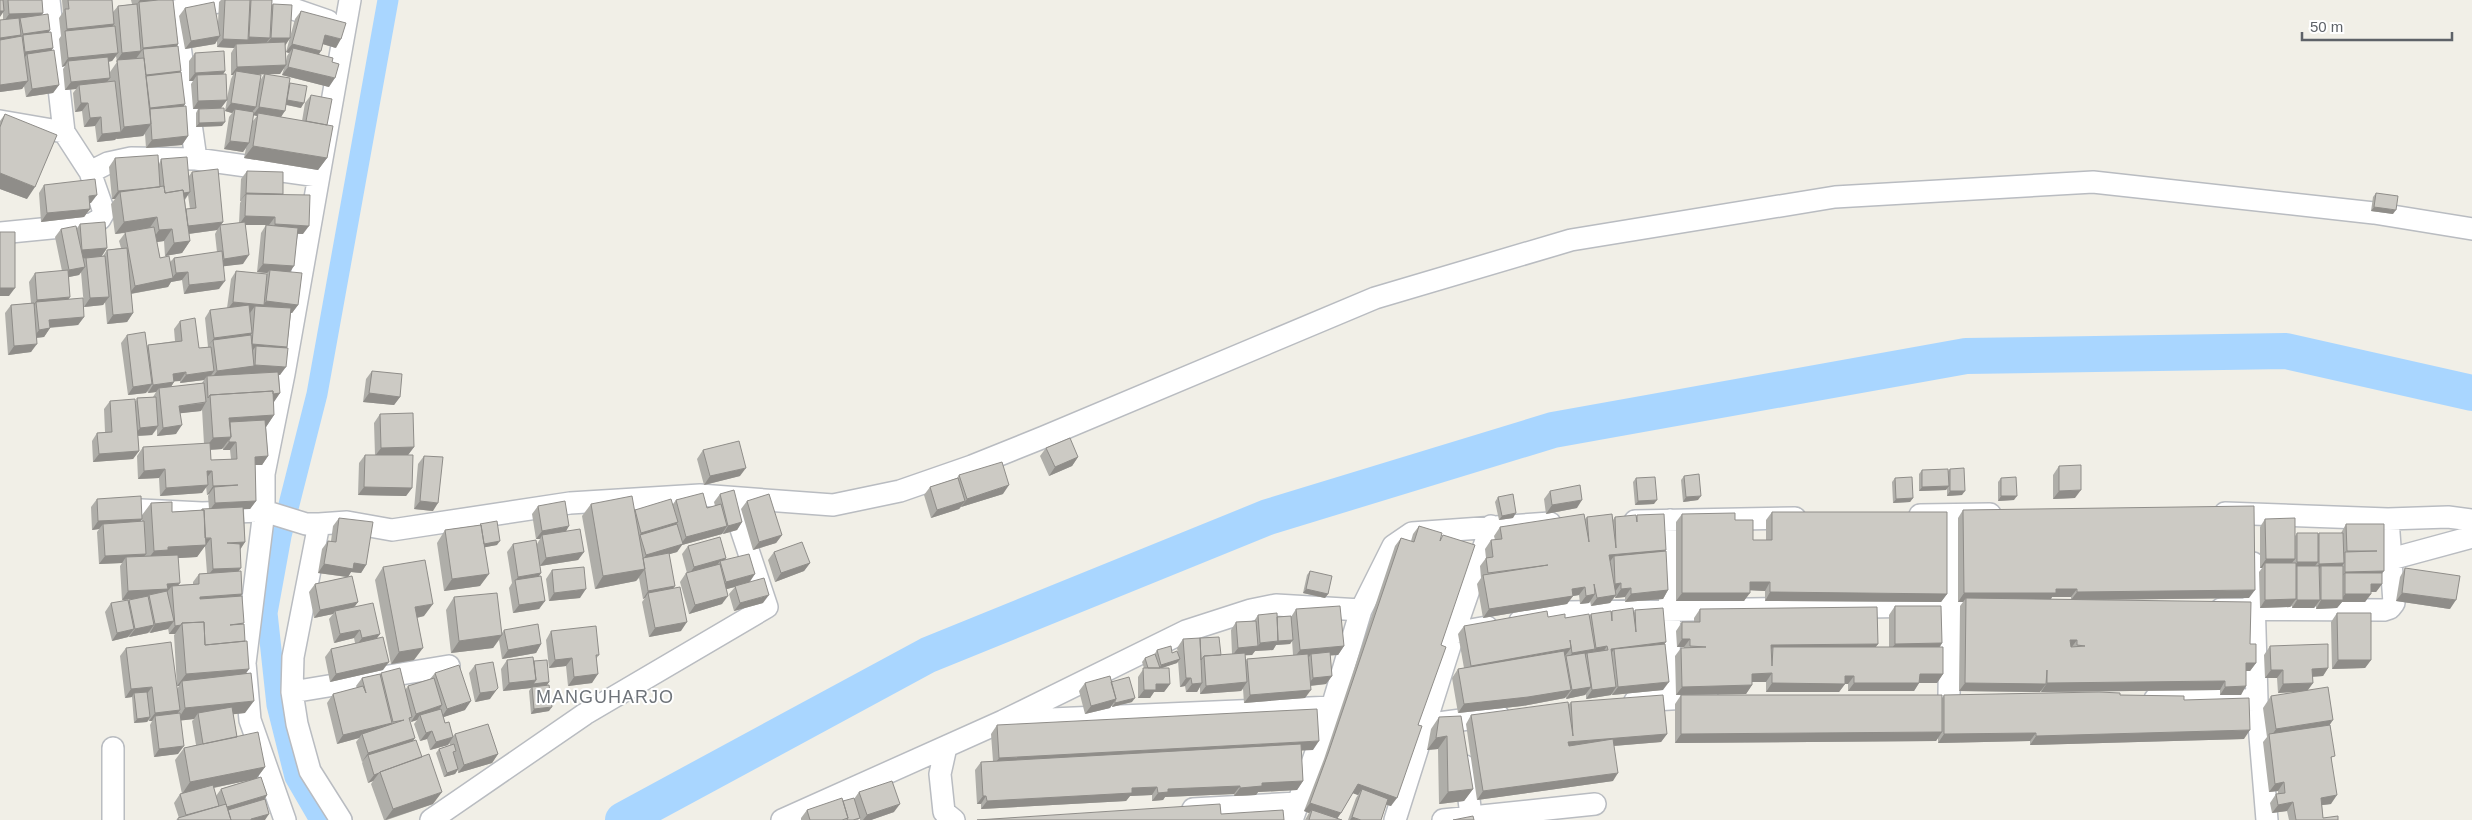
<svg xmlns="http://www.w3.org/2000/svg" width="2472" height="820" font-family="Arial,sans-serif">
	<rect width="100%" height="100%" fill="#f1efe7"/>
	<g fill="none" stroke-linecap="round" stroke-linejoin="round">
		<path stroke="#a9d6ff" stroke-width="21" d="M320,820L295,777L277,705L267,613L281,536L317,394L388,0"/>
		<path stroke="#a9d6ff" stroke-width="36" d="M623,820L928,655L1268,517L1553,430L1966,356L2286,351L2472,393"/>
		<g stroke="#b9bcc1" stroke-width="24">
			<path id="street" d="M49,0L64,132L90,172L108,163L131,158L196,159L318,176
				M260,0L270,1L328,21
				M0,121L64,132
				M196,159L175,11L223,1L241,0
				M0,233L92,224L100,219L104,212L90,172
				M141,510L202,513L264,511L245,663L250,720L285,820
				M2225,513L2388,519L2448,517L2472,520
				M1920,515L1990,514
				M1635,521L1795,518
				M319,524L347,522L392,530L570,503L700,495L833,505L900,491L972,466L1044,437L1375,298L1571,240L1835,197L2093,182L2374,213L2472,229
				M2391,559L2472,537
				M2253,563L2257,700L2267,820
				M2221,609L2384,610L2390,608L2394,603L2388,519
				M1520,621L1569,612L1989,605
				M1454,633L1487,627
				M292,692L449,666
				M1949,696L1951,515
				M1669,698L1670,520
				M2155,699L2257,700
				M1635,701L1707,697
				M1003,721L1332,707L1361,610L1393,546L1412,533L1550,523
				M1424,725L1498,715
				M946,747L940,774L944,812L954,820
				M113,748V820
				M1465,766L1471,816
				M1193,809L1297,803
				M341,820L310,771L297,724L292,692L293,657L319,524H306L264,511V474L284,374L350,0
				M431,820L585,714L767,607L731,499
				M782,820L1003,721L1186,631L1251,610L1276,605L1361,610
				M1292,820L1332,707
				M1395,820L1454,633L1491,526
				M1443,820L1595,804"/>
		</g>
		<use href="#street" stroke="#fff" stroke-width="21"/>
	</g>
	<path fill="#afaea9" fill-rule="evenodd" d="M0,0H42L43,13L41,15L50,30L49,32L53,48L51,51L59,85L53,93L26,97L24,86L22,89L0,92V20H3V13Z
		M62,0H112L113,12L118,6L132,4L131,0H173L178,44L177,46L181,71L180,72L185,104L184,106L188,136L182,145L146,148L145,134L143,136L116,139V138L115,140L97,142L95,126L84,127L82,111L75,112L73,93L76,89L65,90L63,69L65,66L62,67L59,39L61,36L59,18L63,12ZM116,56L117,62L110,72L109,62L112,61Z
		M221,0H272L271,6L273,4L290,38L285,46L286,61L287,56L289,53L286,52L295,19L301,11L336,48L323,44L319,54L332,62L329,87L282,75L284,68L280,74H269L290,83L301,108L286,105L281,117L302,121L305,103L311,95L327,125V158L318,170L244,158L246,148L243,152L224,149L229,117L232,113L225,111L227,100L221,108L222,126L196,127V113L198,109H193L191,84L193,81H189V61L195,53L225,71L223,75L227,98L231,79L233,75H231V53L234,48L217,47V40L215,44L185,49L179,16L185,8L218,23L219,2ZM264,74L260,81L257,75ZM254,109L253,115L257,116L252,122V112Z
		M5,114L27,199L0,189V121Z
		M115,158L159,164L161,159L189,176L192,172L223,222L221,225L239,223L240,203L241,201H240L241,179L247,171L282,194L303,234H297L290,272L298,305L292,313H291L287,347L280,375H279L280,393L273,402L274,415L266,427L268,456L262,465H255L256,501L250,509H244L245,542L240,550L238,571L242,594L241,596L246,674L245,713L233,714L237,737L265,767L257,778L267,795L265,799V820H176L179,818L174,803L180,794H182L175,760L184,748L196,745L192,721L194,719L181,720L178,754L154,757L150,725L152,721H149V720L147,722L134,723L132,697L125,698L120,656L126,648L177,689L179,686H177L174,635L175,634H169L168,628V629L150,633L149,632L148,633L129,637V636L128,637L112,641L105,612L111,603L128,601L129,600L132,599L122,600L120,566L122,563L99,564L97,532L99,529L92,530L91,507L97,499L142,519L140,522L142,521V515L151,503L172,512L201,510L202,509H209L208,496L209,494L207,495L206,486L202,493L160,496L159,478L138,479L137,456L143,447L204,444L202,409L201,411L180,413L176,434L157,436V429L152,435L138,436L139,451L133,459L93,462L92,441L97,433L105,432L104,409L110,401H136L137,398L153,397L156,392L148,393L147,391L146,393L128,395L121,343L127,335L147,347L148,345L175,341L174,329L180,321L199,348L208,347L205,318L210,310L227,308L231,279L236,271L267,274V273L257,272L261,233L266,225H246L243,264L223,266L219,289L184,294L182,280L171,282L168,287L131,294L133,313L127,322L107,324L105,302L103,305L84,307L81,272L79,275L69,277L68,300L84,317L78,325L50,328L44,337L37,338L31,352L8,355L5,313L11,305L31,303L29,282L35,273L62,271L55,237L61,229L77,228L80,224L107,248L102,256H103L107,250L121,248L119,241L125,233L115,234L111,204L115,199H112L109,167ZM188,195L190,209H186L185,200ZM217,230L215,234L217,252L174,258L170,262L160,258L157,242L164,241L165,256L182,253L190,241L189,234ZM204,380L202,383L171,387L174,381H180V383ZM223,448V450H230L231,459L211,460V450L222,449ZM204,547H205L207,573L199,574L193,582V584L178,585V558L197,557ZM249,780L221,789L216,796L214,788Z
		M44,185L91,203H89L90,209L84,217L41,222L39,193Z
		M2376,193L2393,214L2371,211L2373,197Z
		M372,371L400,397L394,405L363,402L366,379Z
		M380,414L414,447L408,455L412,488L406,496L358,495L359,463L365,455H375L374,423Z
		M1046,448L1078,457L1072,466L1049,476L1040,456Z
		M703,450L740,476L704,485L697,459Z
		M424,456L433,511L414,509L418,464Z
		M2059,466L2075,498L2053,499V475Z
		M1950,469L1962,495L1947,496V488L1946,490L1919,491V474L1922,470L1948,471Z
		M959,475L1003,494L961,507L959,509L931,518L924,495L930,487L957,478Z
		M1684,476L1698,500L1683,502L1681,480Z
		M1636,478L1654,504L1635,505L1633,482Z
		M1895,478L1913,498L1910,502L1893,503L1892,482Z
		M2001,478L2014,500L1998,501V482Z
		M1550,491L1577,508L1546,514L1544,499Z
		M720,494L742,522L737,530L723,534L722,533V534L682,545L677,552L669,554L675,586L672,589L681,631L649,637L642,602L645,598L643,599L639,578L636,581L595,589L582,516L591,504L635,510L673,504L676,500L707,508L715,506L714,502Z
		M1498,497L1513,518L1499,520L1495,502Z
		M747,501L782,535L776,543L753,550L741,509Z
		M538,506L566,531L584,552L578,560L540,566L541,573L539,576L545,601L539,609L513,613L509,588L512,583L507,552L513,544H537L540,539H536L532,514Z
		M1963,510L2249,598L2094,600L2250,644L2256,663L2250,671H2246L2241,695H2220V690L2041,692V690L2040,692L1959,691L1960,606L1963,602H1958V518ZM2052,597H2071V599H2051Z
		M1772,512L1947,594L1941,602L1765,601V591L1750,590L1744,601H1676V522L1682,514L1753,540H1766V520Z
		M1637,515L1665,551L1668,590L1663,599L1625,602V597L1615,598V596L1610,603L1591,606L1590,601L1589,603L1580,604L1579,595L1573,596L1567,604L1483,618L1477,584L1481,578L1480,566L1486,558L1485,549L1491,540H1495L1494,536L1500,527L1585,519L1587,517L1613,520L1615,517H1637Z
		M339,518L366,565L361,573L351,572L348,577L358,602L354,607L380,634L377,638L383,670L330,682L325,657L331,649L355,643L354,638L334,643L329,619L333,614L314,618L309,592L315,584L347,577L318,573L322,549L328,541H331L333,526Z
		M2265,519L2295,536L2297,533L2318,535L2319,533H2341L2346,524L2382,574V584L2376,592H2371V594L2365,602H2342L2337,608L2316,609V606L2314,608H2292V606L2290,607L2260,608L2259,572L2262,568H2260V527Z
		M480,524L497,545L485,547L480,586L444,591L437,543L445,530L480,525Z
		M1419,526L1441,538V645L1418,725L1391,806L1386,805L1381,820H1348L1356,798L1358,795L1353,793L1337,819L1342,820H1305L1309,813L1304,811L1324,759L1395,546L1401,538L1411,541L1413,534Z
		M688,546L726,558L725,560L749,582L763,603L734,611L729,594L735,587L726,589L722,604L689,614L680,582L686,573H687L682,554Z
		M774,552L810,563L804,571L775,582L768,560Z
		M383,567L424,616L417,618L414,660L391,664L375,580Z
		M2405,568L2450,609L2396,601L2400,577Z
		M552,570L580,598L549,601L546,579Z
		M1310,571L1328,594L1325,598L1303,593L1307,575Z
		M454,597L502,633L504,630L541,644L536,653L502,659L499,640L493,648L451,653L446,610Z
		M1895,606L1942,643L1940,647L1943,674L1937,683H1919L1914,691H1848V684H1845L1839,692H1766V682H1752V685L1746,694L1676,695L1675,656L1681,648H1684V647H1677L1676,631L1682,622H1694V618L1700,609L1878,644L1875,647H1889V615Z
		M1296,609L1344,646L1338,655H1330L1332,676L1326,684L1311,686L1305,698L1244,703L1243,689L1241,691L1200,694V687L1197,692H1186L1185,686L1180,687L1178,661L1177,663L1161,668L1170,684L1164,692H1154L1150,698H1138V677L1144,668L1142,662L1145,658L1154,655L1157,650L1178,654L1177,648L1183,639L1221,655L1232,654L1231,630L1236,622L1254,621L1258,615L1291,617ZM1292,640L1293,655L1247,659L1246,661L1245,655H1252L1255,651L1273,650L1276,645L1290,644Z
		M1635,610L1665,644L1663,690L1612,695V693L1611,695L1586,699V694L1585,695L1566,699V696L1565,698L1522,706L1458,713L1452,678L1458,669L1464,668L1458,634L1464,626L1548,617L1565,618L1589,616L1591,614L1611,612L1612,611L1634,613Z
		M2337,613L2371,660L2365,668L2332,669L2331,622Z
		M551,631L599,655L596,659L592,683L568,686L566,666L549,668L546,640Z
		M2270,646L2328,668L2323,676L2312,677L2313,683L2308,690L2330,725L2332,761L2331,804L2322,805L2323,818L2338,820H2289L2287,811L2272,813L2270,803L2276,794H2278V791L2269,792L2263,742L2267,737L2263,708L2271,696L2298,692L2278,693L2277,678H2265L2264,655Z
		M507,660L534,661L547,685L549,711L531,714L529,691L531,688L503,691L501,669Z
		M475,665L490,699L475,702L469,673Z
		M381,673L405,690L408,686L430,679L435,673L465,710L443,717L445,723L453,736L455,734L498,754L492,763L458,773V770L455,774L444,777L436,753L439,749L450,745L449,743L448,745L430,750L427,739L420,741L414,724L417,720L411,722L410,720L409,721L413,741L433,804L387,820H384L371,784L373,781L368,783L362,763L363,761L362,762L356,742L359,738L337,744L327,703L333,694L357,688L356,686L362,678L380,674Z
		M1111,682L1132,702L1112,707V705L1110,708L1085,714L1079,691L1085,683Z
		M1681,695L1942,698L1944,695H2120L2184,700L2244,739L2030,745V741L1938,743V738L1936,741L1675,743V704Z
		M1571,702L1667,734L1661,742L1614,746L1613,781L1477,800L1466,724L1471,715L1568,705Z
		M1439,717L1473,789L1464,801L1439,804L1438,749L1427,750L1431,729Z
		M997,725L1313,750H1301L1303,781L1297,790L1258,792L1256,795L1234,796V794L1165,797L1163,800L1152,801V795L1130,796L1126,801L981,809V804H977L975,770L981,762L993,761L991,734Z
		M859,792L894,812L871,820H860V818L858,820H801V818L807,810L854,799Z"/>
	<path fill="#8f8d89" d="M140,0H172L139,2L133,9Z
		M0,11H4L0,17Z
		M43,13L37,21L20,18L18,22L3,23L9,14Z
		M114,24L108,32H65L67,29Z
		M50,30L44,39L23,35L18,42H17L23,34Z
		M21,35L16,43L0,45V38Z
		M325,35L341,39L336,48L319,43Z
		M220,36L215,44L185,49L191,41Z
		M249,37L270,38L264,46L236,44L234,48L217,47L223,39L248,40Z
		M271,38H290L284,47L265,46Z
		M178,44L172,53L143,49L135,60L116,62L122,53L141,51L143,48Z
		M292,44L321,51L315,60L293,48L289,53L286,52Z
		M53,48L47,57L27,54L23,60H19L25,52Z
		M118,53L112,61L69,66L68,61L65,66L62,67L68,58Z
		M286,65L280,74L236,75V71L233,75H231L237,67Z
		M288,67L335,78L329,87L282,75Z
		M181,71L175,79L147,82L146,75Z
		M225,71L219,80L197,75L193,81H189L195,73Z
		M110,78L104,86L79,85L76,89L65,90L71,82Z
		M28,81L22,89L0,92V85Z
		M59,85L53,93L26,97L32,89Z
		M227,100L221,108L193,109L198,101Z
		M286,100L304,103L301,108L283,104Z
		M81,103H88L82,111L75,112Z
		M231,103L256,107L250,116L235,109L232,113L225,111Z
		M185,104L179,113L150,116V108Z
		M259,107L285,111L279,120L258,113L257,116L253,115Z
		M101,117L95,126L84,127L90,118Z
		M225,122L222,126L196,127L199,123Z
		M151,124L143,136L116,139L124,127Z
		M121,132L115,140L97,142L102,134Z
		M188,136L182,145L146,148L152,140Z
		M230,141L249,143L243,152L224,149Z
		M253,146L327,158L318,170L244,158Z
		M0,173L35,187L27,199L0,189Z
		M160,187L120,192L115,199H112L118,191Z
		M190,192L184,200L164,194Z
		M246,193L283,194L277,202L246,194L240,201Z
		M97,195L91,203L83,204L89,196Z
		M2374,207L2396,210L2393,214L2371,211Z
		M90,209L84,217L41,222L47,213Z
		M245,216L275,217L269,225H239Z
		M157,217L149,229L115,234L124,222Z
		M223,222L217,230L180,235L186,226Z
		M275,224L309,226L303,234L269,232Z
		M172,229L164,241L150,243L159,230Z
		M190,241L182,253L165,256L174,243Z
		M107,248L101,257L76,259L82,250Z
		M249,255L243,264L218,267L224,259Z
		M263,264L294,266L288,275L270,270L267,273L257,272Z
		M85,267L79,275L64,278L69,270Z
		M188,272L182,280L171,282L168,287L129,294L135,286L172,278L176,273Z
		M225,281L219,289L184,294L189,285Z
		M0,288H15L9,296H0Z
		M70,297L65,305L36,302L33,308H31L37,300Z
		M109,297L103,305L84,307L90,298Z
		M266,301L298,305L292,313L261,310L255,306L250,313L227,310L233,302L263,305Z
		M133,313L127,322L107,324L113,315Z
		M84,317L78,325L43,328L49,320Z
		M50,328L44,337L33,338L39,330Z
		M252,333L246,342L213,340L208,346L214,338Z
		M37,344L31,352L8,355L14,346Z
		M252,344L287,347L282,356L256,346L251,353Z
		M255,365L286,367L280,375L249,373V374L211,379L217,371Z
		M214,371L208,380L207,376L204,380L180,383L186,375Z
		M186,372L180,381L167,382L173,374Z
		M174,382L169,390L159,388L156,392L148,393L153,385Z
		M152,384L146,393L128,395L133,387Z
		M280,393L274,402L211,406L210,398Z
		M369,393L400,397L394,405L363,402Z
		M208,398L205,403L206,402L201,411L174,414L179,406L205,403Z
		M274,415L266,427L228,429L229,418Z
		M182,425L176,434L157,436L163,428Z
		M158,426L152,435L134,436L140,428Z
		M231,437L222,449L204,450L213,438Z
		M229,442H236L230,450H223Z
		M414,447L408,455L375,456L381,448Z
		M139,451L133,459L93,462L99,454Z
		M268,456L262,465H249L255,457Z
		M1078,457L1072,466L1049,476L1055,467Z
		M746,468L740,476L704,485L710,476Z
		M165,469L159,478L138,479L144,471Z
		M207,471H212L206,479Z
		M208,485L202,493L160,496L166,488Z
		M238,485L214,487L209,494L207,495L213,486Z
		M1009,485L1003,494L961,507L967,499Z
		M1949,486L1946,490L1919,491L1922,487Z
		M364,487L412,488L406,496L358,495Z
		M2081,490L2075,498L2053,499L2059,491Z
		M1950,491H1965L1962,495L1947,496Z
		M1701,496L1698,500L1683,502L1686,497Z
		M2001,496H2017L2014,500L1998,501Z
		M1913,498L1910,502L1893,503L1896,499Z
		M1582,500L1577,508L1546,514L1552,505Z
		M1657,500L1654,504L1635,505L1638,501Z
		M256,501L250,509L209,511L215,503Z
		M420,501L438,503L433,511L414,509Z
		M965,501L959,509L931,518L937,510Z
		M1516,513L1513,518L1499,520L1502,516Z
		M142,519L136,527L103,524L99,529L92,530L98,521Z
		M678,522L672,530L640,535L635,542L641,533Z
		M742,522L737,530L723,534L728,526Z
		M569,526L564,535H542L540,539H536L542,531Z
		M727,526L722,534L682,545L677,552L643,562V560L646,555L681,544L686,537Z
		M782,535L776,543L753,550L759,542Z
		M211,538L197,557L162,559L145,563L154,551L204,539Z
		M500,541L497,545L481,548L484,544Z
		M245,542L239,551L227,543Z
		M1666,550L1660,559L1614,556L1609,563V555Z
		M584,552L578,560L540,566L546,558Z
		M146,554L140,562L126,557L122,563L99,564L105,556Z
		M726,558L721,565L720,561L715,568L688,576L694,567Z
		M2266,559H2295L2289,567L2265,563L2262,568H2260Z
		M2297,562H2318L2312,570L2297,566L2294,571H2292Z
		M354,563L366,565L361,573L351,572L348,577L318,573L324,564Z
		M810,563L804,571L775,582L781,573Z
		M2344,563L2338,572L2321,566L2317,572H2313L2319,564Z
		M241,568L235,576L207,577L213,569Z
		M645,569L636,581L595,589L603,576Z
		M2384,571L2378,579L2345,573L2339,580L2345,572Z
		M541,573L535,582L515,581L518,577Z
		M489,574L480,586L444,591L452,579Z
		M755,574L749,583L720,591L726,582Z
		M1750,582H1770L1765,591L1744,590Z
		M180,583L174,591L172,586L167,592L149,595L147,598L122,600L128,591L167,584Z
		M1621,583L1615,592H1609L1615,584Z
		M2371,584H2382L2376,592H2365Z
		M675,586L669,594L648,593L645,598L643,599L648,591Z
		M1585,587L1579,595L1573,596L1567,604L1483,618L1489,609L1572,589Z
		M1631,588L1625,597L1615,598L1621,589Z
		M586,589L580,598L549,601L554,593Z
		M1306,589L1328,594L1325,598L1303,593Z
		M2056,589H2077L2071,597H2052L2050,601L1966,598L1963,602H1958L1964,593Z
		M1668,590L1663,599L1625,602L1631,594Z
		M2255,590L2249,598L2071,600L2077,592Z
		M1770,592L1947,594L1941,602L1765,601Z
		M1682,593H1750L1744,601H1676Z
		M2402,593L2456,600L2450,609L2396,601Z
		M242,594L236,602L194,605L200,597Z
		M1595,594L1589,603L1580,604L1586,596Z
		M2345,594H2371L2365,602H2342L2337,608L2316,609L2321,600H2341Z
		M769,595L763,603L734,611L740,603Z
		M1616,595L1610,603L1591,606L1597,598Z
		M728,596L722,604L689,614L695,605Z
		M2296,599L2290,607L2260,608L2265,600Z
		M2297,600H2320L2314,608H2292Z
		M545,601L539,609L513,613L519,605Z
		M358,602L352,610L335,611L333,614L314,618L320,610Z
		M433,604L424,616L406,620L415,607Z
		M174,621L168,629L150,633L155,624Z
		M687,622L681,631L649,637L655,628Z
		M154,625L148,633L129,637L135,629Z
		M181,625L175,634H169L175,626Z
		M134,629L128,637L112,641L117,633Z
		M360,630L354,638L334,643L340,634Z
		M380,634L374,642L356,646L362,638Z
		M502,635L493,648L451,653L459,641Z
		M1682,639H1690L1684,647H1677Z
		M1293,640L1290,644L1276,645L1273,650L1255,651L1252,655L1232,656L1238,648L1258,646L1260,643Z
		M2070,640H2077L2071,648Z
		M1666,642L1660,650L1614,649L1609,657L1611,649Z
		M1942,643L1936,652H1889L1895,644Z
		M541,644L536,653L502,659L508,650Z
		M1878,644L1872,652L1773,647L1768,654L1771,645Z
		M1344,646L1338,655L1311,657V654L1309,657L1294,658L1300,650Z
		M1607,646L1601,655L1590,656L1596,648Z
		M423,648L414,660L391,664L399,652Z
		M1571,648L1565,656L1465,674L1471,666Z
		M1595,649L1589,657L1587,653L1584,658L1567,661L1572,653Z
		M572,658L566,666L549,668L555,660Z
		M1180,659L1177,663L1159,669L1161,665Z
		M2338,660H2371L2365,668L2332,669Z
		M389,662L383,670L330,682L336,674Z
		M2246,663H2256L2250,671H2240Z
		M2328,668L2323,676L2306,677L2312,669Z
		M249,669L241,681H182L179,686H177L186,674Z
		M2271,670H2283L2277,678H2265Z
		M1772,673L1766,682H1746L1752,674Z
		M598,674L592,683L568,686L574,677Z
		M1920,674H1943L1937,683H1914Z
		M1332,676L1326,684L1307,686L1313,678Z
		M1845,676H1854L1848,684H1845L1839,692H1766L1772,683Z
		M1186,678H1191L1185,686L1180,687Z
		M536,680L549,682L546,687H532L531,688L503,691L509,683Z
		M2225,681L2220,690L2041,692L2047,683Z
		M1247,682L1241,691L1200,694L1206,686Z
		M1669,682L1663,690L1612,695L1618,687Z
		M1202,683L1197,692H1186L1192,684Z
		M1854,683H1919L1914,691H1848Z
		M1965,683L2046,684L2040,692L1959,691Z
		M2313,683L2307,691L2278,693L2283,684Z
		M1156,684H1170L1164,692H1154L1150,698H1138L1144,690Z
		M1752,685L1746,694L1676,695L1682,687Z
		M2246,686L2241,695H2220L2225,687Z
		M152,687L146,695L134,693L132,697L125,698L131,689Z
		M1591,687L1585,695L1566,699L1572,690Z
		M1616,687L1611,695L1586,699L1592,690Z
		M498,688L490,699L475,702L480,693Z
		M1311,690L1305,698L1244,703L1250,695Z
		M1571,690L1565,698L1522,706L1458,713L1464,704Z
		M1135,698L1132,702L1112,707L1115,703Z
		M1116,699L1110,708L1085,714L1091,706Z
		M254,701L245,713L199,718L198,713L194,719L177,721L185,708Z
		M471,701L465,710L441,718L447,709Z
		M442,705L437,713L420,715L417,720L411,722L416,714Z
		M552,707L549,711L531,714L534,709Z
		M180,710L174,718L155,716L152,721H149L155,713Z
		M150,717L147,722L134,723L137,719Z
		M2333,720L2325,732L2270,738L2276,729Z
		M392,723L386,731L362,734L359,738L337,744L343,735Z
		M2250,730L2244,739L2030,745L2036,736Z
		M432,731L427,739L420,741L426,733Z
		M1942,732L1936,741L1675,743L1681,734Z
		M2036,733L2030,741L1938,743L1944,734Z
		M1667,734L1661,742L1563,750L1568,742Z
		M1447,736L1438,749L1427,750L1436,738Z
		M453,737L448,745L430,750L436,742Z
		M415,738L409,747L368,755L362,762L368,753Z
		M1319,741L1313,750L993,766L999,758Z
		M184,746L178,754L154,757L159,749Z
		M498,754L492,763L458,773L464,765Z
		M265,767L256,779L182,794L190,782Z
		M458,769L455,774L444,777L447,773Z
		M379,773L373,781L368,783L374,775Z
		M1618,773L1613,781L1477,800L1483,791Z
		M1303,781L1297,790L1258,792L1256,795L1234,796L1240,788L1262,783Z
		M2284,782L2278,791L2269,792L2275,784Z
		M1358,784L1397,798L1391,806L1360,796L1362,789L1358,795L1352,793Z
		M1240,786L1234,794L1165,797L1163,800L1152,801L1158,793L1168,789Z
		M1157,787L1152,795L1130,796L1126,801L981,809L987,801L1132,788Z
		M1473,789L1464,801L1439,804L1448,792Z
		M442,792L433,804L385,820L393,809Z
		M267,795L261,804L227,814V807Z
		M2337,795L2331,804L2315,806L2321,798Z
		M983,796H986L981,804H977Z
		M2293,802L2287,811L2272,813L2278,805Z
		M1310,803L1341,813L1336,820L1312,810L1309,813L1304,811Z
		M900,804L894,812L871,820H863L867,815Z
		M269,814L265,820H250L251,819Z
		M1352,817L1361,820H1350Z"/>
	<path fill="#cccac4" stroke="#8f8d89" fill-rule="evenodd" d="M0,0H3L4,11H0Z
		M8,0H42L43,13L9,14Z
		M68,0H112L114,24L67,29L65,9H69Z
		M158,0H173L178,44L143,48L139,2Z
		M225,0H250L248,40L223,39Z
		M251,0H272L270,38L249,37Z
		M214,2L220,36L191,41L185,8Z
		M137,4L141,51L122,53L118,6Z
		M273,4L292,5L290,38H271Z
		M301,11L346,23L341,39L325,35L321,51L292,44Z
		M48,14L50,30L23,34L20,18Z
		M19,18L21,35L0,38V20Z
		M115,26L118,53L68,58L65,31Z
		M51,32L53,48L25,52L23,35Z
		M22,36L28,81L0,85V40Z
		M285,42L286,65L237,67L236,44Z
		M178,46L181,71L146,75L143,49Z
		M293,48L333,58L332,62L339,64L335,78L288,67Z
		M54,50L59,85L32,89L27,54Z
		M224,51L225,71L195,73V53Z
		M108,57L110,78L71,82L68,61Z
		M144,58L151,124L124,127L117,60Z
		M236,71L261,75L256,107L231,103Z
		M181,72L185,104L150,108L146,76Z
		M226,74L227,100L198,101L197,75Z
		M265,74L290,78L285,111L259,107Z
		M115,81L121,132L102,134L101,117L90,118L88,103H81L79,85Z
		M290,83L307,86L304,103L287,100Z
		M311,95L332,99L327,125L306,121Z
		M186,106L188,136L152,140L150,109Z
		M224,108L225,122L199,123V109Z
		M235,109L254,112L249,143L230,141Z
		M258,113L333,126L327,158L253,146Z
		M5,114L57,135L35,187L0,173V127Z
		M158,155L160,187L118,191L115,158Z
		M187,157L190,192L184,193L183,190L165,193L164,186L161,159Z
		M218,169L223,222L188,226L186,209L196,208L192,172Z
		M247,171L283,172V194L246,193Z
		M95,179L97,195L89,196L90,209L47,213L44,185Z
		M164,186L165,193L183,190L190,241L174,243L172,229L159,230L157,217L124,222L120,192Z
		M2376,193L2398,196L2396,210L2374,207Z
		M246,194L310,195L309,226L275,224V217L245,216Z
		M105,222L107,248L82,250L80,224Z
		M245,222L249,255L224,259L220,225Z
		M266,225L298,228L294,266L263,264Z
		M76,226L85,267L69,270L61,229Z
		M154,227L160,258L169,256L173,278L135,286L125,232Z
		M0,232H15V288H0Z
		M127,248L133,313L113,315L107,250Z
		M222,251L225,281L189,285L188,272L176,273L174,258Z
		M105,256L109,297L90,298L86,258Z
		M68,270L70,297L37,300L35,273Z
		M270,270L302,273L298,305L266,301Z
		M236,271L267,274L264,305L233,302Z
		M83,298L84,317L49,320L50,328L39,330L36,302Z
		M34,303L37,344L14,346L11,305Z
		M249,305L252,333L214,338L210,310Z
		M255,306L291,308L287,347L252,344Z
		M195,318L199,348L211,347L214,371L186,375V372L173,374L174,382L153,385L148,345L182,341L180,321Z
		M145,332L152,384L133,387L127,335Z
		M251,335L254,366L217,371L213,340Z
		M256,346L288,348L286,367L255,365Z
		M372,371L402,374L400,397L369,393Z
		M278,372L280,393L273,394V391L210,395L208,398L207,376Z
		M204,383L206,402L179,406L182,425L163,428L159,388Z
		M273,391L274,415L229,418L231,437L213,438L210,395Z
		M156,397L158,426L140,428L137,398Z
		M135,399L139,451L99,454L97,433L112,432L110,401Z
		M413,413L414,447L381,448L380,414Z
		M265,420L268,456L255,457L256,501L215,503L214,487L238,485L213,486L212,471H207L208,485L166,488L165,469L144,471L143,447L210,443L211,460L237,459L236,442H229V440L231,437L230,422Z
		M1070,438L1078,457L1055,467L1046,448Z
		M739,441L746,468L710,476L703,450Z
		M365,455H413L412,488L364,487Z
		M424,456L443,457L438,503L420,501Z
		M1002,462L1009,485L967,499L959,475Z
		M2081,465V490L2059,491V466Z
		M1964,468L1965,491H1950V469Z
		M1948,469L1949,486L1922,487V470Z
		M1699,474L1701,496L1686,497L1684,476Z
		M1655,477L1657,500L1638,501L1636,478Z
		M1912,477L1913,498L1896,499L1895,478Z
		M2016,477L2017,496H2001V478Z
		M958,478L965,501L937,510L930,487Z
		M1580,485L1582,500L1552,505L1550,491Z
		M734,490L742,522L728,526L720,494Z
		M703,493L707,508L721,504L727,526L686,537L676,500Z
		M769,494L782,535L759,542L747,501Z
		M1513,494L1516,513L1502,516L1498,497Z
		M141,496L142,519L98,521L97,499Z
		M632,496L645,569L603,576L591,504Z
		M671,499L678,522L641,533L635,510Z
		M565,501L569,526L542,531L538,506Z
		M172,502V512L204,510L206,545L168,547V550L154,551L151,503Z
		M2254,506L2255,590L2077,592V589H2056V593H1964L1963,510Z
		M243,507L245,542L227,543L240,544L241,568L213,569L211,538H205L204,510H202V509Z
		M1772,512H1947V594L1770,592V582H1750V593H1682V514L1735,513V520H1753V540H1772Z
		M1584,514L1589,542L1587,517L1612,514L1616,548L1615,517L1636,515L1637,522V515L1664,514L1666,550L1609,555L1616,595L1597,598L1594,584L1595,594L1586,596L1585,587L1572,589L1573,596L1489,609L1483,575L1548,565L1488,573L1486,558L1493,557L1491,540L1502,539L1500,527Z
		M339,518L373,522L366,565L354,563L353,569L324,564L328,541L336,542Z
		M2295,518V559H2266L2265,519Z
		M144,521L146,554L105,556L103,524Z
		M497,521L500,541L484,544L481,525L480,524Z
		M677,524L683,544L646,555L640,535Z
		M2346,524H2384V571L2345,572V552L2377,551H2347Z
		M481,525L489,574L452,579L445,530Z
		M1419,526L1442,533L1440,541L1443,535L1475,545L1441,645L1446,647L1418,725L1422,726L1397,798L1358,784L1341,813L1310,803L1329,751L1401,538L1414,542Z
		M580,529L584,552L546,558L542,535Z
		M2297,533H2318V562H2297Z
		M2319,533H2343L2344,563L2319,564Z
		M720,537L726,558L694,567L688,546Z
		M536,540L541,573L518,577L513,544Z
		M802,542L810,563L781,573L774,552Z
		M1666,551L1668,590L1631,594V588L1621,589V583L1615,584L1614,556Z
		M669,553L675,586L648,591L643,558Z
		M749,554L755,574L726,582L720,561Z
		M178,555L180,583L167,584L168,589L128,591L126,557Z
		M425,560L433,604L415,607L423,648L399,652L383,567Z
		M2265,563H2296V599L2265,600Z
		M720,564L728,596L695,605L686,573Z
		M2297,566H2319L2320,600H2297Z
		M2321,566H2343V600H2321Z
		M584,567L586,589L554,593L552,570Z
		M2405,568L2460,576L2456,600L2402,593Z
		M241,571L242,594L200,597V599L242,596L244,623L230,625L244,624L245,641L205,645L204,622L182,623L181,625L175,626L172,586L199,584V574Z
		M1310,571L1332,576L1328,594L1306,589Z
		M2345,573H2382V584H2371V594H2345Z
		M352,576L358,602L320,610L315,584Z
		M541,576L545,601L519,605L515,580Z
		M764,578L769,595L740,603L735,586Z
		M680,587L687,622L655,628L648,593Z
		M167,591L174,621L155,624L149,595Z
		M497,593L502,635L459,641L454,597Z
		M148,596L154,625L135,629L129,600Z
		M1966,598L2251,602L2250,644H2256V663H2246V686L2225,687V681L2047,683V670L2046,684L1965,683ZM2070,640H2077V645L2085,646L2071,647Z
		M128,600L134,629L117,633L111,603Z
		M373,603L380,634L362,638L360,630L340,634L335,611Z
		M1340,606L1344,646L1300,650L1296,609Z
		M1895,606H1941L1942,643L1895,644Z
		M1877,607L1878,644L1771,645L1772,666L1773,647H1943V674H1920L1919,683H1854V676H1845V684L1772,683V673L1752,674V685L1682,687L1681,648L1706,647L1690,646V639H1682V622H1700V609Z
		M1633,608L1636,632L1635,610L1663,608L1666,642L1611,649L1616,687L1592,690L1587,653L1608,650L1607,646L1596,648L1591,614L1611,611L1612,621V611Z
		M1547,611L1548,617L1565,614V618L1589,614L1595,649L1572,653L1570,640L1571,648L1471,666L1464,626Z
		M1277,613L1278,641L1260,643L1258,615Z
		M2337,613H2371V660H2338Z
		M1291,616L1293,640L1278,641L1277,617Z
		M1256,621L1258,646L1238,648L1236,622Z
		M204,622L205,645L247,641L249,669L186,674L182,623Z
		M538,624L541,644L508,650L504,630Z
		M596,626L599,655H596L598,674L574,677L572,658L555,660L551,631Z
		M383,637L389,662L336,674L331,649Z
		M1219,637L1221,655L1204,656L1201,660L1200,638Z
		M1200,638L1202,683L1192,684L1191,678H1186L1183,639Z
		M171,642L180,710L155,713L152,687L131,689L126,648Z
		M1665,644L1669,682L1618,687L1614,649Z
		M2328,644V668L2312,669L2313,683L2283,684V670H2271L2270,646Z
		M1171,646L1172,653L1177,651L1180,659L1161,665L1157,650Z
		M1564,651L1571,690L1528,697L1464,704L1458,669Z
		M1330,652L1332,676L1313,678L1311,654Z
		M1245,653L1247,682L1206,686L1204,656Z
		M1585,653L1591,687L1572,690L1566,656Z
		M1155,654L1160,668H1148L1145,658Z
		M1308,654L1311,690L1250,695L1247,659Z
		M533,657L536,680L509,683L507,660Z
		M547,660L549,682L533,684L536,680L534,661Z
		M493,662L498,688L495,691L480,693L475,665Z
		M459,665L471,701L447,709L435,673Z
		M400,668L412,717L409,718L415,738L368,753L362,734L404,720L393,722L381,673Z
		M1143,668H1169L1170,684H1156V690H1144Z
		M251,673L254,701L185,708L182,681Z
		M380,674L392,723L343,735L333,694L363,686L366,693L362,678Z
		M1110,676L1116,699L1091,706L1085,683Z
		M1129,677L1135,698L1115,703V701L1116,699L1111,682Z
		M434,678L442,705L416,714L408,686Z
		M549,685L552,707L534,709L532,687Z
		M2328,687L2333,720L2276,729L2271,696Z
		M147,692L150,717L137,719L134,693Z
		M2099,692L2120,693V695L2184,696V700L2249,698L2250,730L2036,736V733L1944,734V695Z
		M1663,695L1667,734L1568,742L1569,746L1613,739L1618,773L1483,791L1471,715L1568,702L1573,736L1571,702Z
		M1681,695H1942V732L1681,734Z
		M232,707L237,737L203,744L198,713Z
		M441,709L445,723L449,722L453,737L436,742L432,731L426,733L420,715Z
		M1317,709L1319,741L999,758L997,725Z
		M180,713L184,746L159,749L155,716Z
		M1461,716L1473,789L1448,792L1447,736L1436,738L1439,717Z
		M488,724L498,754L464,765L455,734Z
		M2330,725L2335,756L2331,757L2337,795L2321,798L2323,818L2338,816V820H2296L2293,802L2278,805L2276,794L2285,793L2284,782L2275,784L2269,734Z
		M258,732L265,767L190,782L184,748Z
		M416,740L422,757L380,772L379,773L374,775L368,755Z
		M454,744L456,751L453,752L458,769L447,773L439,749Z
		M1301,744L1303,781L1262,783V786L1240,788V786L1168,789V792L1158,793L1157,787L1132,788V793L987,801L986,796H983L981,762Z
		M429,754L442,792L393,809L380,772Z
		M261,777L267,795L227,807L221,789Z
		M892,781L900,804L867,815L859,792Z
		M213,785L219,806L186,815L180,794Z
		M1362,789L1388,799L1381,820H1361L1352,817Z
		M842,798L848,818L842,820H810L807,810Z
		M854,798L860,818L853,820H847L848,818L843,801Z
		M265,799L269,814L251,819V820H231L228,810Z
		M226,804L231,820H178V818Z
		M1220,804L1221,814L1283,810L1284,820H977Z
		M1312,810L1342,820H1309Z
		M1473,816L1474,820H1453Z"/>
	<g text-anchor="middle" dominant-baseline="central" stroke-width="4" stroke-linejoin="round" paint-order="stroke">
		<g font-size="18" letter-spacing="1" fill="#6f747a" stroke="#fff">
			<text x="605" y="697">MANGUHARJO</text>
		</g>
	</g>
	<path d="M2302 32v8h150v-8" fill="none" stroke="#5e6268" stroke-width="2.5"/>
	<text x="2310" y="32" font-size="15" fill="#5e6268" stroke="#ffffff" stroke-width="4" paint-order="stroke">50 m</text>
</svg>
